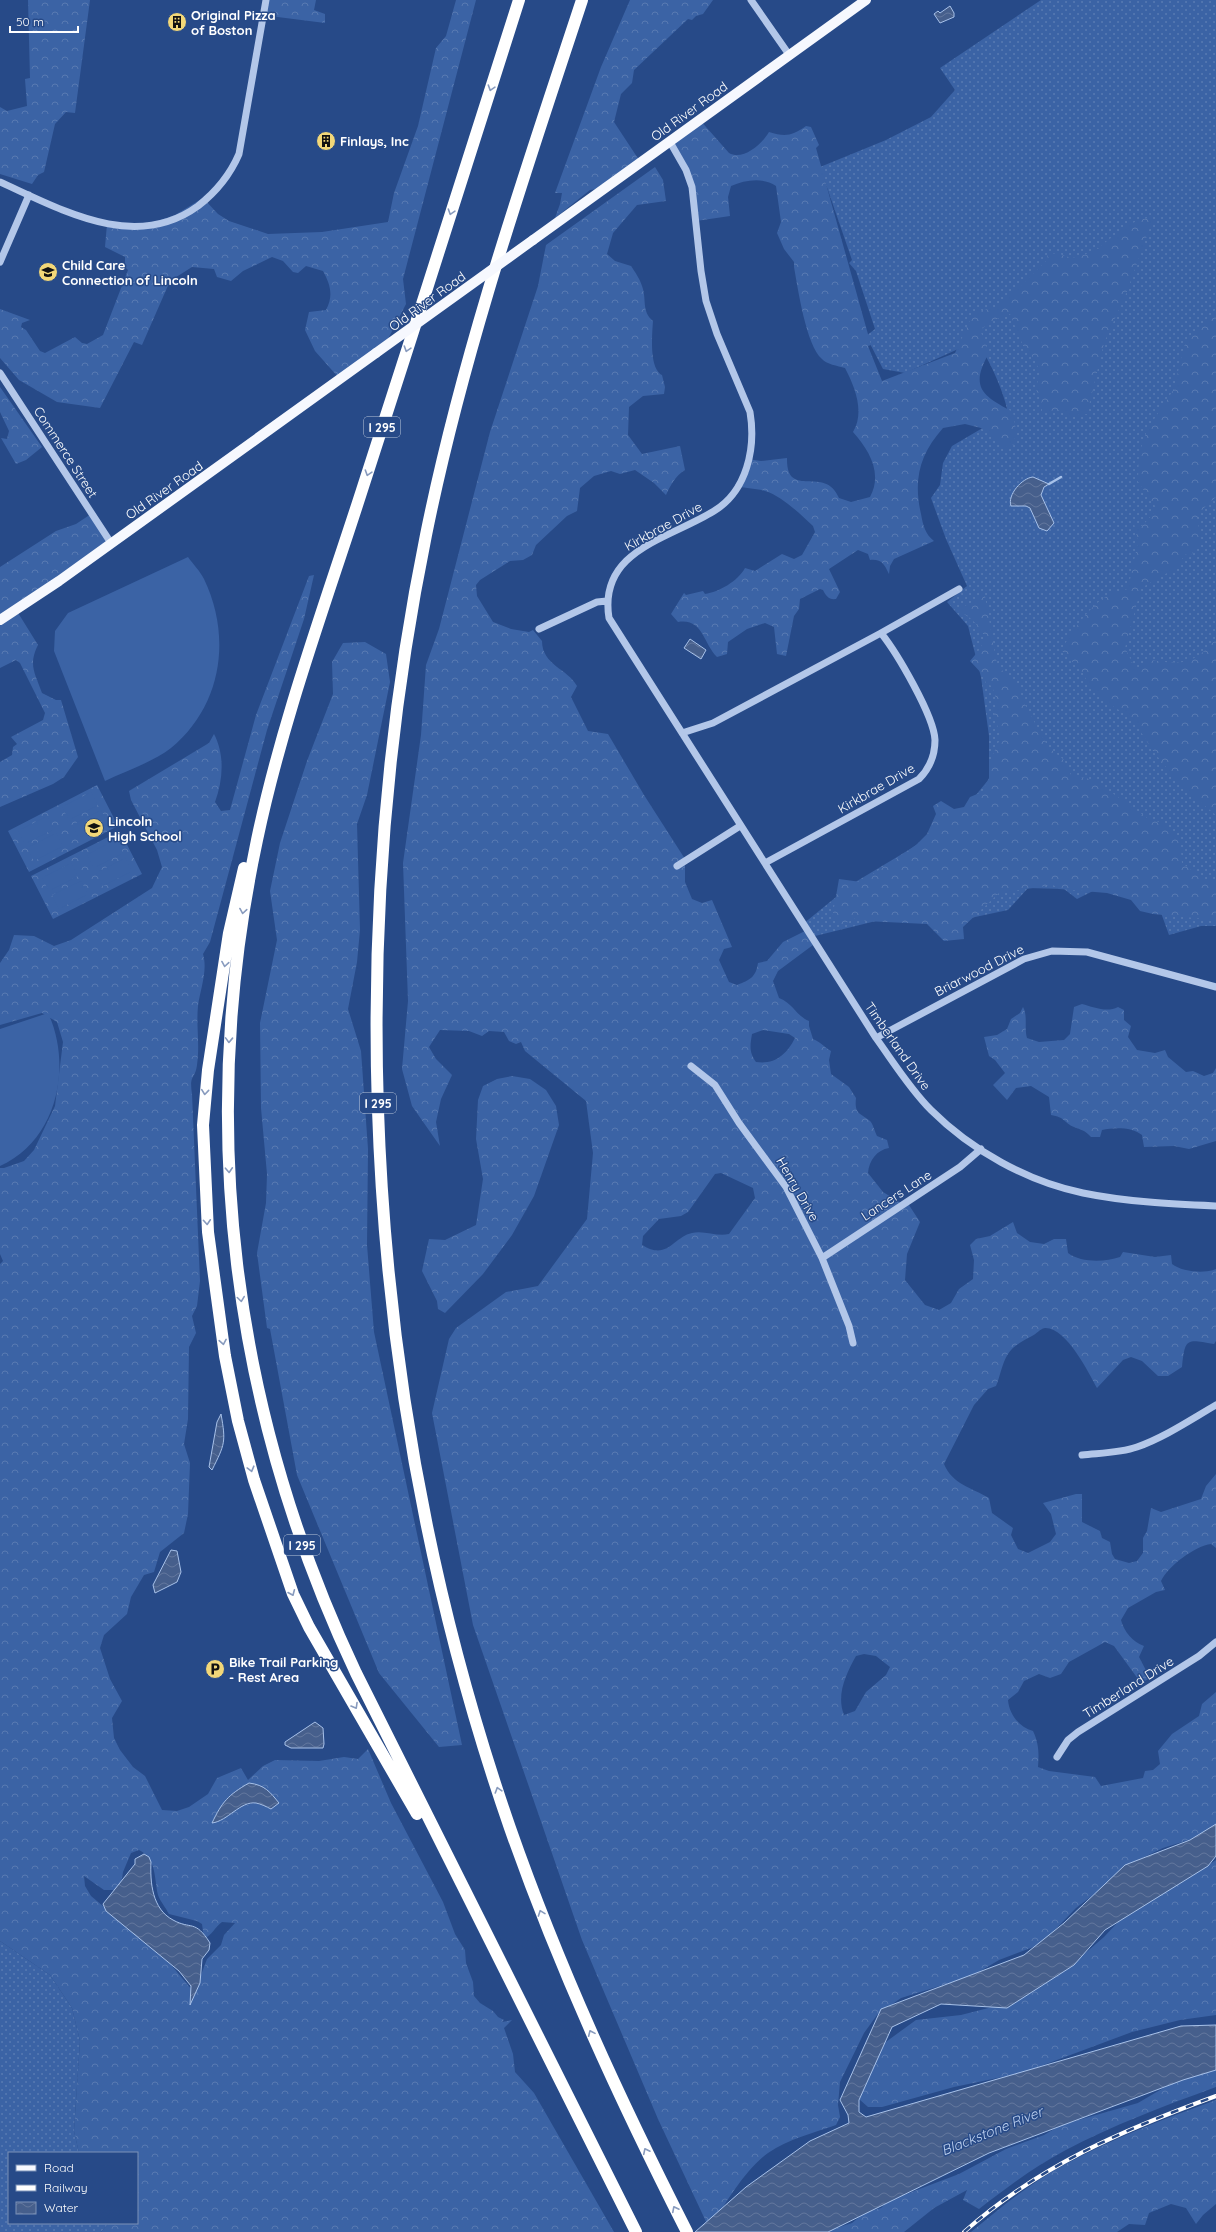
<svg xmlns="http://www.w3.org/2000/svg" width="1216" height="2232" font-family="Quicksand,sans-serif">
	<defs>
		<pattern id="grass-dots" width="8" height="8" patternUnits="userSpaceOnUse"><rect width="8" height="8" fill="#3b63a5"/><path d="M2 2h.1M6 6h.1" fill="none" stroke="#587ab2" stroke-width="1.8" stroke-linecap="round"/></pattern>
		<pattern id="forest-crowns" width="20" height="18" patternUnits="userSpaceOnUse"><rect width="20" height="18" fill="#3b63a5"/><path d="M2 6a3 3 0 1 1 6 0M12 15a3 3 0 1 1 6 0" fill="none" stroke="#587ab2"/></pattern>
		<pattern id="water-waves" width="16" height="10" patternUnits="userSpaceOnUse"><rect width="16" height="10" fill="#465f8c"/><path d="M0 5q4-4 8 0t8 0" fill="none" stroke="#62779d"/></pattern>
	</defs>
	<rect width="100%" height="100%" fill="#274a88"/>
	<path fill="url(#grass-dots)" d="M1041,0H1216V926H1201L1169,935L1160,910L1145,890L1093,891L1077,899L1064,889L1028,888L1008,910L961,920H880L811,937L803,924L852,884L912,848L962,812L989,779V736L981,677L968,626L947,602L967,586L946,539L931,498L940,485L943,463L952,446L1008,413C1004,392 989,358 976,341L905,373L883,369L866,336L875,329L856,271L849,263L852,260L820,167L886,140L931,117L955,90L940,68Z
		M0,1941L50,1975L72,2008L80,2041L74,2131L79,2153H9V2223H109L101,2232H0Z"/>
	<path fill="url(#forest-crowns)" fill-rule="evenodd" d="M28,0H90L75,113L66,112L55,124L44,172L38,175L32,184L0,174V107L7,111L27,106L25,79L30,78Z
		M263,0H316L314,10L325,14V23L262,15Z
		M456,0H476L403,279L406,304L388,339L338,377L315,351L305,330L309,312L326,310C334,295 330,284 323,271L306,266L298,273L293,272L283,261L272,257L243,271L231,281L217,277L214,269L192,267L170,281L142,345L134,342L100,408L57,402L19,380L0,358V309L30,320L22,323L21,327L26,330L40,351L45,353L75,337L82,343L87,344L103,335L128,270L125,267V257L105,247L107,224L146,225L175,215L203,198L218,214L229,221L268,234L322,232L388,222L394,193L418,126L436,48L446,36Z
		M630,0H713L703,14L696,16L692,20L688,19L634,70L632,83L621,94L614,122L641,163L606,188L590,190L555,218L560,204L562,193H555L601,67Z
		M699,119L729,153C743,161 762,144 769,132C785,137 792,136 806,126L811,127L819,145L816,148L871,345L868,346L882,381L955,353L972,316L980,311L993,308L1004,302L1048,259L1047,255C1059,252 1058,254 1068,257C1076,259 1087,254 1094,250C1110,241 1134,214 1153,219L1126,294L1104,343L1087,414L1068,416L1058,410L1042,412V404L1036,389L1040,371L1034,359L1024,348L1010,314L992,321L980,330L989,353C969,388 983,396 1013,412L1016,431L1014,444L1004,448L981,428L965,424L943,428C920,454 913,479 921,514C923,525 925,534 934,541L894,559L890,566L889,574C884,564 882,559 870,560L868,554L858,550L829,569L840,592L836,599C829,600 826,596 823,590L820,589L800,599L799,609L794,616L786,656L777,654L774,627L765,623L747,629L728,642L727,654L717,657C703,643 703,618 678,622L671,614L684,593L686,595L703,591L705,594C719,592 738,581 745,568L755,571L782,554L794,559L802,555L815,532L813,526C800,514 782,496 765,491C755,488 745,489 735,485L740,478L747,459L761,461L787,458C786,501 825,464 839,498L851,502L870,497C883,473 869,450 853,432C865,412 855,387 845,368C838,366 826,364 822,359C806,345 798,289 794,267V262L784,249L777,233L781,222L776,186C763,177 745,180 731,186L728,197L730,216L696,221L689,181L670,140Z
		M655,167L663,180L666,201L637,205L613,233L607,254L615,261L631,266C635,272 640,279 642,286C647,299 641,311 653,321C652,335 649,368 662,375L665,387L664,394L643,396L629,407L628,435L642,454L680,446L685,470C676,475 670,486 666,495L654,483L635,470L620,474L611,471L594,476L580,488L577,511L567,516L536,545L532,555L523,560L510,561L480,580L476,585L477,596L493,622L511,629L529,632L533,630L542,641C542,665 568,669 577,686L571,697L588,731L608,734L644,795L685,859V882L692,899L702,903L712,900L732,947L724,949L719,960L729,982L737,985C750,980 756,977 758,963L767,961L783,942L805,931L813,945L778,971L773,981L779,998C794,1004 795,1015 809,1021V1026L813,1039C822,1043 824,1047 831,1051L829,1060L831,1074L849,1087L856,1098C854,1115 861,1113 870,1121C873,1124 875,1132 877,1136L887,1140L889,1148C877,1150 869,1160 868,1173L883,1192L901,1203L907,1202L920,1222L907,1254L905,1280L925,1305L939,1310L951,1303L959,1289L973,1279L974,1260L970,1245L976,1239L990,1236L1013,1222L1017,1233L1030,1242L1044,1244L1054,1239H1066L1068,1253C1081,1263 1105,1262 1120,1257L1123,1252L1155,1257L1171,1255L1172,1264C1182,1272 1205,1274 1216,1269V1341L1214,1344C1186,1339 1185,1338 1182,1367L1168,1376H1158L1142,1361L1131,1357L1123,1360L1097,1388C1089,1373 1066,1327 1045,1328C1039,1329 1037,1334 1032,1336C1024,1340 1013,1346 1008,1354C1002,1363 1000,1377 996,1386L988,1389L974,1405L944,1464C952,1484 972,1488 989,1498L992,1513L1013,1528L1011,1535L1018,1549L1028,1553L1050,1542L1056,1534L1051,1514L1043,1503L1076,1494H1082V1522L1100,1531L1102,1538L1110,1542L1112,1554L1115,1559L1129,1563L1137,1561L1143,1553V1538L1147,1531L1151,1508L1161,1512L1201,1499L1206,1486L1216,1474V1548L1211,1544C1195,1546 1168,1566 1161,1581L1165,1590L1156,1592L1128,1608L1121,1620C1124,1632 1133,1642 1144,1646L1139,1657L1150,1678L1141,1683L1114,1646L1105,1642L1069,1662L1061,1674L1050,1678L1039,1674L1024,1681L1018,1692L1008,1700C1009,1714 1019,1727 1033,1731C1039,1744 1039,1753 1038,1767L1049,1771L1095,1777L1101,1786L1143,1778L1145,1771L1153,1770L1160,1764L1158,1751L1172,1734L1199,1716L1202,1704L1216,1692V1827L1198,1837L1163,1848L1140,1859L1076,1908L1047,1938L1036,1946L999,1960L972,1976L901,1998L877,2015L864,2033L840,2082L838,2105L840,2117L836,2125C813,2133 789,2139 768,2153C745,2169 725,2205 709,2228L658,2119L582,1940L473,1625L432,1413L449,1339L456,1328L506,1292L538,1286L587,1219L593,1153L586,1101L525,1051L521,1042L516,1044L509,1041L504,1032L489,1031L482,1036L469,1031L440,1030L429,1047L436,1059L452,1075L441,1099L436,1122L440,1146L412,1106L402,1069L408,1001L403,863L421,735L426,665L439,629L490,432L538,286L546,245ZM763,1030L789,1034L795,1038C787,1054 775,1065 756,1062C749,1052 750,1046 752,1034ZM721,1173L753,1188L755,1198L729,1234C717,1237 704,1230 692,1233C673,1237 668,1261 642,1245L643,1236L659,1219L681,1216L688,1212L715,1174ZM864,1654L876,1656L890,1667L886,1675L866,1692L855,1711L844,1715C836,1695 846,1674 856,1656Z
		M1216,309V497C1189,521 1200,513 1200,543L1188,559L1186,554L1174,569L1141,588L1125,648L1136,670L1150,660C1183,665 1193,665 1216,639V815L1183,788L1153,751L1132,718L1101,699L1090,687L1083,673L1061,650C1074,630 1090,603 1113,593C1118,591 1124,590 1128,589L1138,542L1134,523L1142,526L1153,514L1155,506L1138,482L1139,454L1147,430L1174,389L1184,346Z
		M0,387L42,447L26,460L16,464L1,438L7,439L9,431L0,412Z
		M91,514L110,540L15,608L38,645C28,665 35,673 42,693L56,700H61L78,757L64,777L53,784L0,807V762L12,755L13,747L17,744L11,737L43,720L45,713L20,663L16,660L0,668V567L56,531L76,524Z
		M314,575L304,619L267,730L210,942L203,954C208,971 200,990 198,1006C196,1026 200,1044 197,1065C195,1080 189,1074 192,1094L200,1281L197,1306L192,1316L196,1333L189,1347L188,1419L184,1444L190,1463L188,1514L184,1533L160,1552L154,1572L144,1575L131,1597L127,1614L104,1635L100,1648L110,1679L122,1701L112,1718L114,1738L120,1750L133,1767L145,1776L162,1810L177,1811L189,1807L208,1794L217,1778L241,1768L248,1780L263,1766L275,1760L319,1761L344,1757L358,1759L368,1749L391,1803L443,1902L455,1934L465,1950L466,1963L473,1982L474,1996L480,2003L493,2011L498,2017L504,2020L502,2022L512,2020L504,2028L513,2054L515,2072L534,2093L614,2232H101L109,2223H137V2153H79L74,2131L80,2041L72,2008L50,1975L0,1941V1264L3,1261L0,1254V1168H4L24,1161L34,1150L55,1106L63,1042L57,1022L42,1013L0,1025V963L9,950L14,935L34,936L54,946L71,940L152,888L162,867L157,850L131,800L129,791L209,743L214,734C225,755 223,780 215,802L221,811L230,810L256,715L309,576ZM266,1788L271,1809L255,1803L246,1805ZM139,1850C157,1859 154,1878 158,1895C160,1901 166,1908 169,1914L197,1921L202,1924L204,1939C212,1935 215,1927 222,1922L235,1923L224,1935L221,1945L207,1959L195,1991L192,1990L167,1960L91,1896L85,1886L84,1876L104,1890H120L123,1872L131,1853Z
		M976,596H985L996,660L1005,675L1019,689V700L1022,699L1048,747L1064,760L1071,775L1094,780L1150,820L1164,823L1180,842L1182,863L1205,880L1216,879V920L1153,914L1140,911L1131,900L1107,893L1059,889L1053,885L999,893L963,927L964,939L944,941L927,924L865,921L856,918L842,925L832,919L839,879L861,882L916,845L927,834L936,814L933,806L941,801L954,809L964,807L970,797L982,792L989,778V763L1001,737L994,715L997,702L992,686L986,684L984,676L970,661L980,649L985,637C978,625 972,617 959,612L961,608L974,601Z
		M365,642L386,654L390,682L367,795L357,824L360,930L357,962L348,1009L361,1051L368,1149L367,1245L374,1332L462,1745L439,1747L379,1673L297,1475L270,1329L267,1328L257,1253L266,1203L267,1174L261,1108L260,1023L277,940L270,891L280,843L307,761L333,694L332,662L343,643Z
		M97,785L118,826L29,872L8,831Z
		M120,831L142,874L53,919L31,876Z
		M1082,1004C1093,1007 1107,1013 1118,1007L1124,1010V1020L1131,1026L1128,1037L1137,1050L1155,1053L1165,1050L1168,1057L1186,1072L1193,1071L1204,1076L1213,1073L1216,1068V1141L1189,1149L1174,1146L1144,1147L1142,1135C1133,1127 1114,1127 1102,1130L1100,1137H1091C1085,1130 1081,1130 1074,1127C1064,1123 1065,1117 1051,1115L1049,1097L1031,1086L1016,1088L1007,1100L993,1085L1005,1073L995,1060L989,1056L984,1037L997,1035L1007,1029L1011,1019L1020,1013L1023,1007C1028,1016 1024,1028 1027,1038L1039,1042L1064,1040L1070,1034L1074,1007Z
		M512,1076L530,1079L546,1090L556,1106L559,1125L534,1196L512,1235L483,1274L445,1313L438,1309L437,1301L422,1271L429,1239L445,1240L476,1225L483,1179L476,1139L478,1100L483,1086L497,1079Z
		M1216,1860V2015L1180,2020L1132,2032L1022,2073L954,2087L882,2107H868L859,2099L883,2044L916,2020L961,2015L1008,2003L1076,1961L1104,1937L1136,1903L1157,1889L1203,1869Z
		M1216,2069V2087C1164,2106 1113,2125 1064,2151C1034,2167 1006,2188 979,2209L963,2200L967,2190L934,2208L904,2232H824L852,2223L864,2213L881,2208L888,2201L959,2174L1006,2149L1044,2135L1061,2125L1138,2103L1182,2077Z
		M1216,2100V2204L1203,2215L1196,2224L1186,2208L1171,2204L1149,2213L1145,2225L1129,2224L1117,2232H971C1000,2208 1029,2184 1062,2166C1111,2139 1164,2119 1216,2100Z"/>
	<path fill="#3b63a5" d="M188,557C193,564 200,571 204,579C232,637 222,706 171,748C153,762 126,771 105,781L54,651L55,631L68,613Z
		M91,792L98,805L69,820L62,807Z
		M101,810L107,823L79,838L72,825Z
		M47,816L54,829L25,844L18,831Z
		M56,833L63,846L34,861L27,848Z
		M116,839L123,853L94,868L87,855Z
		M125,858L132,871L103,886L96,873Z
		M71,863L78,876L49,891L42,878Z
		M81,881L88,894L59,909L52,895Z
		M48,1013C73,1066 57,1141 0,1166V1029Z"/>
	<path fill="url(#water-waves)" stroke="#a7c1e9" d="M950,6L954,13V17L940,23L934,14L938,11L940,13Z
		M1033,477L1049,484L1044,487L1041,495L1054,523L1047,531L1039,528L1030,508L1026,506H1011C1007,495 1022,478 1033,477Z
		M690,639L706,650L701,659L684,648Z
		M221,1414C226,1442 225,1444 212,1470L209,1467L217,1422Z
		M171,1550L177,1551L181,1572L177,1582L155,1593L153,1585Z
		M315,1722L323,1728L324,1744L323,1748H291L285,1745V1742Z
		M249,1783C265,1785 270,1792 279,1803L271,1809C267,1807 261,1804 256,1803C240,1801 228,1821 212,1823C222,1802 228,1795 249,1783Z
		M1216,1824V1856L1208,1866L1105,1930L1074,1965L1007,2008L941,2004L892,2027L859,2100V2112L866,2117L1181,2026L1216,2025V2070L1183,2080L989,2153L828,2232H695L746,2187L810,2141L849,2123L848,2115L840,2100L881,2009L1024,1955L1064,1923L1125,1865L1190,1840Z
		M144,1854L149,1857L151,1862C150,1882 152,1909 173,1920C191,1930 195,1919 210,1943L209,1950L202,1959L200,1983L190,2005L191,1986L179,1971L106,1911L103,1904L135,1864V1859Z"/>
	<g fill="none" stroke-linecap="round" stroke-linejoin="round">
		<path stroke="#a7c1e9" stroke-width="2.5" d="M1049,484L1061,477"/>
		<path stroke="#b3c7e9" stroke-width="7" d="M751,0L790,56
			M670,142L686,170L692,187L701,271L706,301L717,334L750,412C756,448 747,491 714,511C669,539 598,550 609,618L876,1038C894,1063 910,1089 931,1110C971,1150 1028,1182 1083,1193C1127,1202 1172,1204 1216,1206
			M0,182C62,210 135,252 198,206C216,192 230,175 239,154L266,0
			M0,262L29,195
			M0,373L111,543
			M539,629L597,602L607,601
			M881,633L959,589
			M682,733L713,723L881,633C897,653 934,716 935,740C935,755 929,769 919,779L765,863
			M677,866L740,826
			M876,1038L1024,959L1052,951L1087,952L1216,987
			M691,1066L715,1085L739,1123L786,1187L822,1258L849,1326L853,1343
			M822,1258L960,1167L981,1149
			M1082,1455C1100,1453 1120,1453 1137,1447C1165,1437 1190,1420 1216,1405
			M1057,1757L1068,1740L1078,1732L1199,1656L1216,1642"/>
		<path stroke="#f6f8fe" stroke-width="10" d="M533,240L866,0
			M0,620L59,581L376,353"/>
		<path stroke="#fff" stroke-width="12" d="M519,0C467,163 415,327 362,490C325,605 282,721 257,840C196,1124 232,1411 356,1673L636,2232
			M582,0C524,176 463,352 426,535C339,962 367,1416 510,1828C559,1968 620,2100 687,2232
			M244,868L229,933L208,1070L203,1125L208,1232L225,1356L238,1421L254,1480L293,1594L309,1627L417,1814"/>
		<g stroke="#fff" stroke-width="4">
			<path id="rail" d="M964,2232C1040,2165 1123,2130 1216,2096"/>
		</g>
		<use href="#rail" stroke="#274a88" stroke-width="2.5" stroke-dasharray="8" stroke-linecap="butt"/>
		<path stroke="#f6f8fe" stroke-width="10" d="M376,353L533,240"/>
	</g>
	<defs><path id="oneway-chevron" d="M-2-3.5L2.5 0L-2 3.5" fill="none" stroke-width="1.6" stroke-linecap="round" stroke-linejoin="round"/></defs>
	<g stroke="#889bbe">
		<use href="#oneway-chevron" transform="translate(491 88) rotate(108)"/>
		<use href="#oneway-chevron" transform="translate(451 212) rotate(108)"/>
		<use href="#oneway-chevron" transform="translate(407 349) rotate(108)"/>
		<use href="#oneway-chevron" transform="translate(368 473) rotate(108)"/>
		<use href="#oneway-chevron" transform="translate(243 911) rotate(99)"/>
		<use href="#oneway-chevron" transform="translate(225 964) rotate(99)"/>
		<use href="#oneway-chevron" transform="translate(229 1040) rotate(92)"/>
		<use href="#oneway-chevron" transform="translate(205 1092) rotate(96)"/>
		<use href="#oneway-chevron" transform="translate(229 1170) rotate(87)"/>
		<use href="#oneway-chevron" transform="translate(207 1222) rotate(86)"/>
		<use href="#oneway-chevron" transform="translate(241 1299) rotate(82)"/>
		<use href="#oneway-chevron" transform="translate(223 1342) rotate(80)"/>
		<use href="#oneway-chevron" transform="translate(251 1469) rotate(75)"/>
		<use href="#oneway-chevron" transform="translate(292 1593) rotate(67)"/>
		<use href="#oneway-chevron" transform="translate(355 1706) rotate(60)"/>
		<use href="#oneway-chevron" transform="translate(498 1790) rotate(-107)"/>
		<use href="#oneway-chevron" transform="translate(541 1913) rotate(-110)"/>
		<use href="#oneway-chevron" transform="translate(591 2033) rotate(-114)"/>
		<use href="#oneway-chevron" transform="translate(646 2151) rotate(-116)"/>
		<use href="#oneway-chevron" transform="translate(675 2209) rotate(-117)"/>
	</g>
	<defs>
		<g id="building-disc" transform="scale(1)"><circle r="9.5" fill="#f2d778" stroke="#274a88"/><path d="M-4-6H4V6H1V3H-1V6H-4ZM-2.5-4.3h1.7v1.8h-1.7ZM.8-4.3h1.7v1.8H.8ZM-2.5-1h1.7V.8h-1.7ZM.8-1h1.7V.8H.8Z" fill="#111"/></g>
		<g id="school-disc" transform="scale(1)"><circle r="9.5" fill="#f2d778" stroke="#274a88"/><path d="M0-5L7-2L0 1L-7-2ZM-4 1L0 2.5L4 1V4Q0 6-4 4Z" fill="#111"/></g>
		<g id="parking-disc" transform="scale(1)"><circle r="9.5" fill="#f2d778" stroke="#274a88"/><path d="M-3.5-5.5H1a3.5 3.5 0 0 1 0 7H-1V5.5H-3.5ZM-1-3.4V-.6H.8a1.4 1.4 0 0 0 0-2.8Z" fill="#111"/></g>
	</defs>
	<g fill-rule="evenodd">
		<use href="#building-disc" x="177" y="22"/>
		<use href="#building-disc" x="326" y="141"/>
		<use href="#school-disc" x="48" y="272"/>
		<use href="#school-disc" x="94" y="828"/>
		<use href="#parking-disc" x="215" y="1669"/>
	</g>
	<g text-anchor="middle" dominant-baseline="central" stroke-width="3" stroke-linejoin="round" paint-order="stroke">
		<g fill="#274a88" stroke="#bec9db" stroke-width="1">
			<rect x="364" y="417" width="36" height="20" rx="3"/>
			<rect x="360" y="1093" width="36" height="20" rx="3"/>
			<rect x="284" y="1535" width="36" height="20" rx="3"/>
		</g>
		<g font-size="12" font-weight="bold" fill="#fff">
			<text x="382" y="427">I 295</text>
			<text x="378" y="1103">I 295</text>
			<text x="302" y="1545">I 295</text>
		</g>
		<g font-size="13" font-weight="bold" fill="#fff" stroke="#274a88" text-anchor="start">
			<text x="191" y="15">Original Pizza<tspan x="191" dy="15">of Boston</tspan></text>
			<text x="340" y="141">Finlays, Inc</text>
			<text x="62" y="265">Child Care<tspan x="62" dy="15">Connection of Lincoln</tspan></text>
			<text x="108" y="821">Lincoln<tspan x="108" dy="15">High School</tspan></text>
			<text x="229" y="1662">Bike Trail Parking<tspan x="229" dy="15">- Rest Area</tspan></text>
		</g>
		<g font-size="13" fill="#fff" stroke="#274a88">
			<text transform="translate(689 111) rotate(-36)">Old River Road</text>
			<text transform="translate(427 301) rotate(-36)">Old River Road</text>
			<text transform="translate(66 452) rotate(57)">Commerce Street</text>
			<text transform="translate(164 490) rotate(-35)">Old River Road</text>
			<text transform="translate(663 526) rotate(-29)">Kirkbrae Drive</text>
			<text transform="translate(876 788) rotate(-30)">Kirkbrae Drive</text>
			<text transform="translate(979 970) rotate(-27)">Briarwood Drive</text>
			<text transform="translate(898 1046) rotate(55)">Timberland Drive</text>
			<text transform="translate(798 1189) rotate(60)">Henry Drive</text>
			<text transform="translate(896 1195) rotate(-33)">Lancers Lane</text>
			<text transform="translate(1128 1687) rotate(-32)">Timberland Drive</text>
		</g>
		<g font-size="14" font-style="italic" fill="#bfd2f0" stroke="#274a88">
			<text transform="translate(992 2131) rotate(-22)">Blackstone River</text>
		</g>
	</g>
	<rect x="8" y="2152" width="130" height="72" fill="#274a88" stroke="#7d92b8"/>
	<rect x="16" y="2165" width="20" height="6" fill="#f6f8fe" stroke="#7d92b8"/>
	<text x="44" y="2172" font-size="12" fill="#ffffff">Road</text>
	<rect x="16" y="2185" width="20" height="6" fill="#ffffff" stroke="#7d92b8"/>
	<text x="44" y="2192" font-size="12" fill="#ffffff">Railway</text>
	<rect x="16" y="2202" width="20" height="12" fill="url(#water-waves)" stroke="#7d92b8"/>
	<text x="44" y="2212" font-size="12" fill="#ffffff">Water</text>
	<path d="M10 26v6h68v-6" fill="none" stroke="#ffffff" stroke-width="2"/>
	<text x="16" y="26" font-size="12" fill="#ffffff" stroke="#274a88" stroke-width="3" paint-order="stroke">50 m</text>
</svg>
